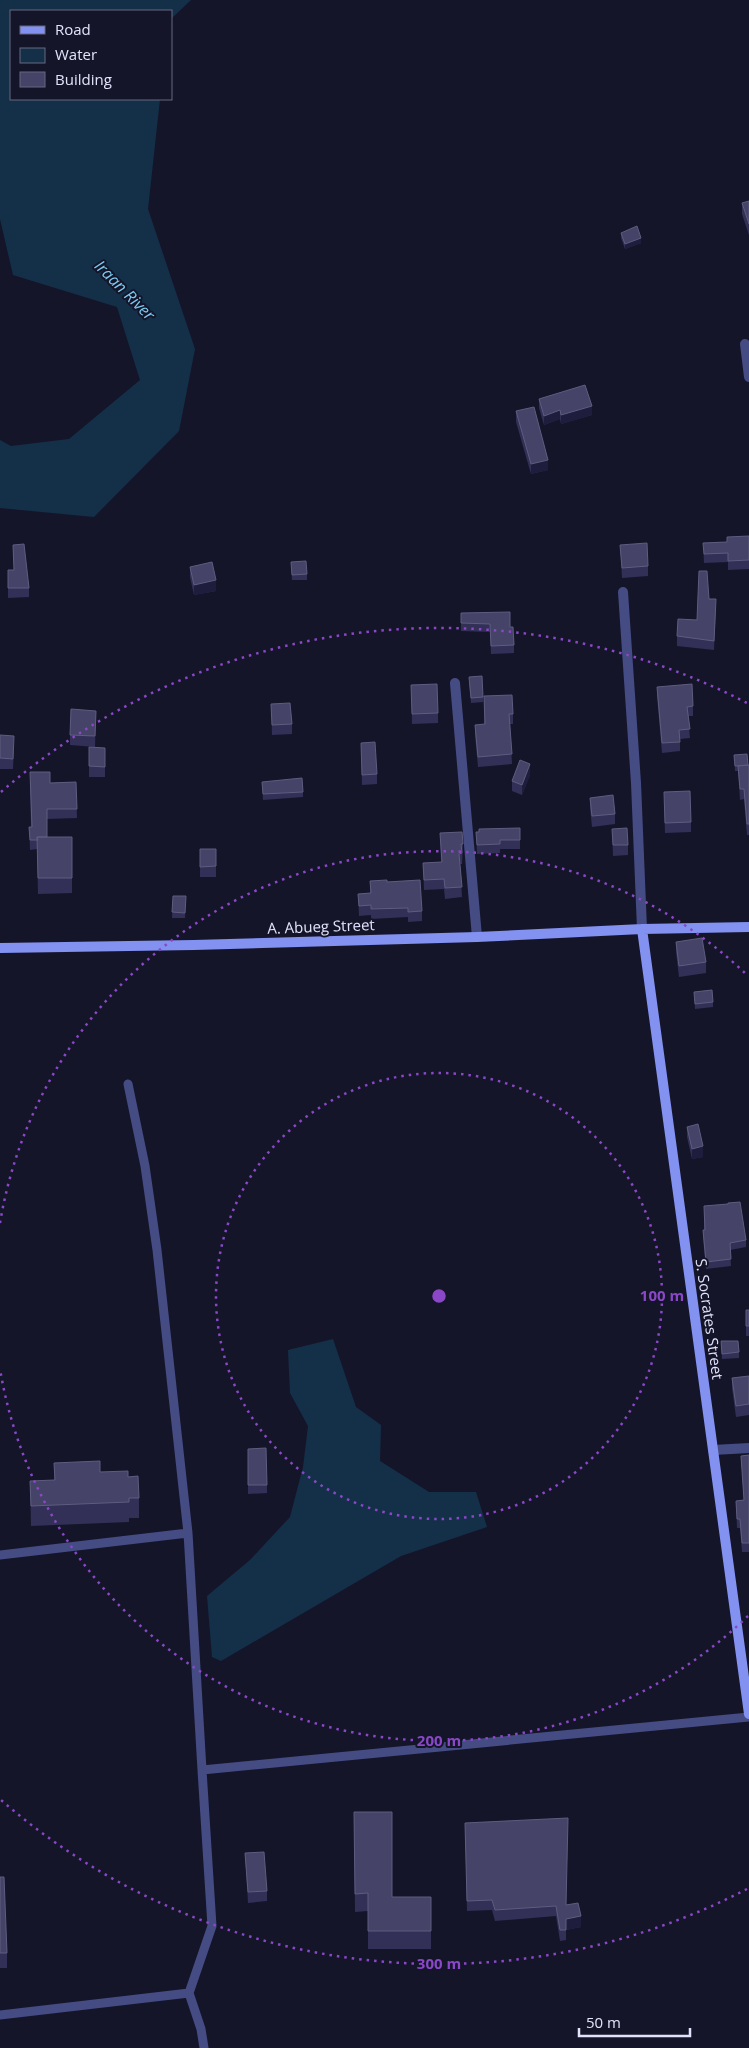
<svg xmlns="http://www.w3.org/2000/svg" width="749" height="2048" font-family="'Open Sans',sans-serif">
	<rect width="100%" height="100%" fill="#15152a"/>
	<path fill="#143049" d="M0,0H191L171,19V11H11V99H160L148,209L195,349L179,431L94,517L0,508V440L11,446L69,439L140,380L117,307L13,275L0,219Z
		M333,1339L356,1407L381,1425L380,1461L429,1492H476L487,1527L401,1556L221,1661L212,1657L207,1596L250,1560L290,1517L303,1467L308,1426L290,1393L288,1350Z"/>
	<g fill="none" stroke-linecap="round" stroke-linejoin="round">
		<path stroke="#454c84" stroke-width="9" d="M128,1084L145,1166L157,1250L188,1533
			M0,1555L188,1533L202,1770
			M0,2015L189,1993
			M204,2048L201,2029L189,1993L212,1926L202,1770L749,1717"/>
		<path stroke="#454c84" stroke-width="10" d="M745,344L749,377
			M623,592L636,783L642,929
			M455,683L477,937
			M713,1450L749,1448"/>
		<path stroke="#8391f1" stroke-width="10" d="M642,929L749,1714
			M0,948L194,945L477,937L642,929L749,927"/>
	</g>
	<path fill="#323056" d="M749,201V235L742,214V203Z
		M621,233L641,243L625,249L621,238Z
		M539,399L592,415L561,424L560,419L544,425L539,408Z
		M516,411L548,470L531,474L516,422Z
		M749,536V569L728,570V562L704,563L703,543L727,542Z
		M13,545L29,588V597L8,598V570H14Z
		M620,545L648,566V576L622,578Z
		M291,562L307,574V580H292Z
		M190,567L216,591L194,595L190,577Z
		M709,599L716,609L714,650L677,646V636L697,620Z
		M461,613L510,627L514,645V653L491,654L490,632L461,631Z
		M469,682L483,697V702L471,703Z
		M411,685L438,713V723L412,724Z
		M657,687L693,706V716H688L690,738L680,739V751L662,753L657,696Z
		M484,696L513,714V724H510L512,764L478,767L475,735V725L484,724Z
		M271,704L292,724V734L272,735Z
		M96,711L95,747L70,745V735Z
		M0,735L14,746L13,769H0Z
		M361,743L377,774V784L362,785Z
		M89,747L105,748V777H89Z
		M734,755L748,765H749V835H747L744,799L740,800L738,771H735Z
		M530,775L522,795L512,791V781Z
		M30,782L50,783L76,782L77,818L47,819V837H72V893L38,894L37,849L30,850L29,827H31Z
		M262,782L303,792V797L263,800Z
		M590,798L615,814V824L592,827L590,808Z
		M664,802L691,822V832L665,833Z
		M520,828V849H500V853L477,854L476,832Z
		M612,829L628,845V855L613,856Z
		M440,833L463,844L462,864H460L462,897L445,899L444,889L424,890L423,863L441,862Z
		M200,849H216V877H200Z
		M370,881L387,882L422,911V921L408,922V917L371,919V915L359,916L358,894L370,893Z
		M173,896H186L185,918H172Z
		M676,942L706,962V973L679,977L676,952Z
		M694,992L713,1002V1007L695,1009Z
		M687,1127L703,1157L692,1159L687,1137Z
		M728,1204L746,1240V1247L730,1250L731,1266L706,1269L703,1237V1230H704V1213Z
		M746,1310H749V1336H746Z
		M721,1341L739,1352V1358L722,1359Z
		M749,1376V1415L736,1417L732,1388V1378Z
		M248,1449L267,1485V1493L248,1494Z
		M749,1455V1552H742L740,1528H737L736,1501L744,1500L741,1456Z
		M54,1463L128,1477L139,1498V1518H129V1522L31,1526L30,1481H54Z
		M354,1812L392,1897H431V1949H368V1911L355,1912Z
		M465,1823L566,1905L581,1927L566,1930V1940L560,1941L556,1916L495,1921L492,1910L467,1911Z
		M245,1853L267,1891V1901L248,1903Z
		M0,1877L7,1953V1968H0Z"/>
	<path fill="#1f1d3d" d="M641,238V243L625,249V244Z
		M592,406V415L561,424V415Z
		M560,410V419L544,425V416Z
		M548,460V470L531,474V464Z
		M216,580V591L194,595V585Z
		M530,764V775L522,795V785Z
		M703,1146V1157L692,1159V1149Z
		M581,1916V1927L566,1930V1940V1919Z"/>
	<path fill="#454367" stroke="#5e5c7f" d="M749,201V224L742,203Z
		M637,226L641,238L625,244L621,233Z
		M585,385L592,406L561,415L560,410L544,416L539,399Z
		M534,407L548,460L531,464L516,411Z
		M749,536V560L728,561V553L704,554L703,543L727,542V537Z
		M647,543L648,566L622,568L620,545Z
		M24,544L29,588H8V570H14L13,545Z
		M306,561L307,574L292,575L291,562Z
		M212,562L216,580L194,585L190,567Z
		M699,571H707L709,599H716L714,641L677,636L678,619L697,620Z
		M510,612V627H513L514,645L491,646L490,624L461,623V613Z
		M482,676L483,697L471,698L469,677Z
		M437,684L438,713L412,714L411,685Z
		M692,684L693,706L687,707L690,729L679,730L680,742L662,743L657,687Z
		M512,695L513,714H509L512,754L478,757L475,725L485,724L484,696Z
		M290,703L292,724L272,725L271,704Z
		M71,709L96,711L95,736L70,735Z
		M0,735L14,736L13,759L0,758Z
		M375,742L377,774L362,775L361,743Z
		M89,747L105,748V767L89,766Z
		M747,754L748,765L735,766L734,755Z
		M520,760L530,764L522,785L512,781Z
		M749,765V824H747L744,789H740L738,766Z
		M30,772H50V783L76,782L77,809H47V837H37L38,840H30L29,827H32Z
		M302,778L303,792L263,794L262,782Z
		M690,791L691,822L665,823L664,792Z
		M613,795L615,814L592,816L590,798Z
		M520,828V840H500V844L477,845L476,832H479V829Z
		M627,828L628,845H613L612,829Z
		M462,832L463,844H461L462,853L459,854L462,887L445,888L444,879L424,880L423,863L442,862L440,833Z
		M37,837H72V878H38Z
		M200,849H216V866L200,867Z
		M387,880V882L420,880L422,911L408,912V908L371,909V905L359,906L358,894L371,893L370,881Z
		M173,896H186L185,913L172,912Z
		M702,938L706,962L679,966L676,942Z
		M712,990L713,1002L695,1004L694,992Z
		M698,1124L703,1146L692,1149L687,1127Z
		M740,1202L746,1240L730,1243L731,1259L706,1262L703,1230H705L704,1206L728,1204V1203Z
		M746,1310H749V1326H746Z
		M721,1341H738L739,1352L722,1354Z
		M749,1376V1404L736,1406L732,1378Z
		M266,1448L267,1485H248V1449Z
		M749,1455V1543H742L740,1519H737L736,1501L744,1500L741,1456Z
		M100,1461V1472L128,1471V1477L138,1476L139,1498H129V1502L31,1506L30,1481L55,1480L54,1463Z
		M354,1812H392V1897H431V1931H368V1893L355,1894Z
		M568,1818L566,1905L578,1903L581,1916L566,1919V1930H560L556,1906L495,1910L492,1900L467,1901L465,1823Z
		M264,1852L267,1891L248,1892L245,1853Z
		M0,1877H4L7,1953H0Z"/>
	<g fill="none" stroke="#8a47c8" stroke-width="2.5" stroke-dasharray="2.5 5">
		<circle cx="439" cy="1296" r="223"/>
		<path d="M748 1616A445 445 0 0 1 0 1369M0 1223A445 445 0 0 1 748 976"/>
		<path d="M747 1889A668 668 0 0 1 1 1800M1 792A668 668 0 0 1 747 703"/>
	</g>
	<g text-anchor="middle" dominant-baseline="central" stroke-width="4" stroke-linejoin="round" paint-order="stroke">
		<g font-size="15" fill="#e2e2fc" stroke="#15152a">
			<text transform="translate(321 926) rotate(-2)">A. Abueg Street</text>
			<text transform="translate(710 1319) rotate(82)">S. Socrates Street</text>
		</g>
		<g font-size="16" font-style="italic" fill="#7bcbf0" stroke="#15152a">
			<text transform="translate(125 290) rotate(45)">Iraan River</text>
		</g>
	</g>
	<circle cx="439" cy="1296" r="8" fill="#8a47c8" stroke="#15152a" stroke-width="2.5"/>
	<g font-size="15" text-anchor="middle" font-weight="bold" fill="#8a47c8" stroke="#15152a" stroke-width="4" stroke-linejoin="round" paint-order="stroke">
		<text x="662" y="1301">100 m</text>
		<text x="439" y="1746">200 m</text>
		<text x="439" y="1969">300 m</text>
	</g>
	<rect x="10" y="10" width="162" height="90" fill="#15152a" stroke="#67677e"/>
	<rect x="20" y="26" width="25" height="8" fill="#8391f1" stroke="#67677e"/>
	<text x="55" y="35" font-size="15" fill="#e2e2fc">Road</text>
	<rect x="20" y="48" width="25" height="15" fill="#143049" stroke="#67677e"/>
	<text x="55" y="60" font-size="15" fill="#e2e2fc">Water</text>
	<rect x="20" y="72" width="25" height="15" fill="#454367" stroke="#67677e"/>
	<text x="55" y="85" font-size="15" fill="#e2e2fc">Building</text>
	<path d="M579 2028v8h111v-8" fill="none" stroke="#e2e2fc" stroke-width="2.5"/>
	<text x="586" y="2028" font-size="15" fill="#e2e2fc" stroke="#15152a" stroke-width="4" paint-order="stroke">50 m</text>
</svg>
